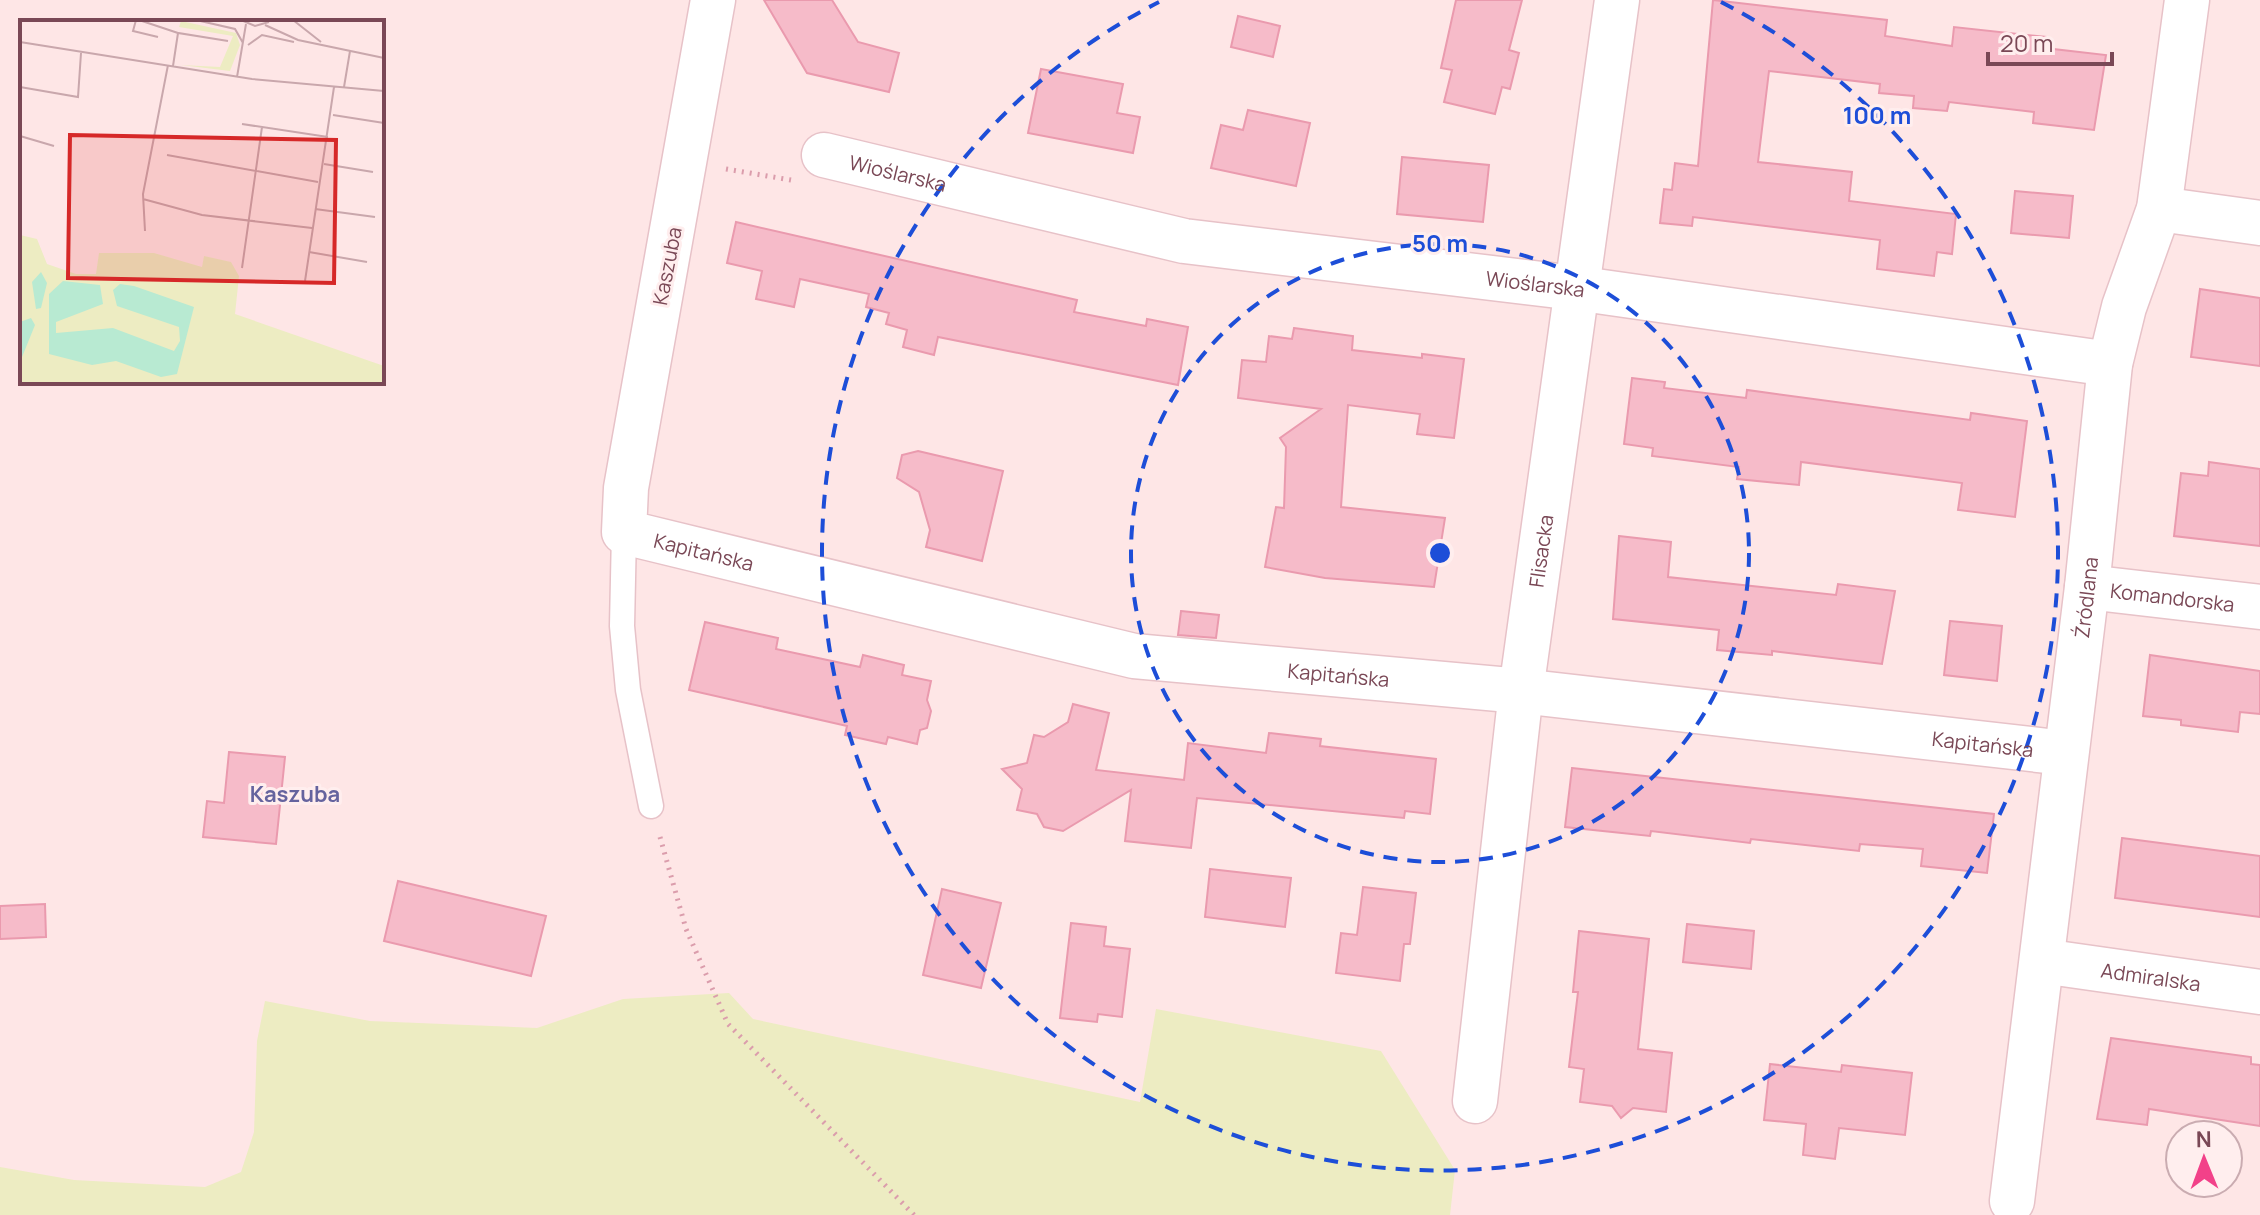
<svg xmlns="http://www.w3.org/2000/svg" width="2260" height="1215" font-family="Manrope,sans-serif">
	<rect width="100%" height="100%" fill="#fee6e6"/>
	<path fill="#edecc2" d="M729,993L753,1019L1140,1102L1156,1009L1381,1051L1455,1170L1450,1215H0V1167L74,1180L205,1187L241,1172L254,1132L257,1041L265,1001L370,1021L537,1028L623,999Z"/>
	<path fill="#f6bbc9" stroke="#ea9aae" stroke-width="2" d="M764,0H832L858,42L899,53L889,92L807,73Z
		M1456,0H1522L1509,50L1519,53L1510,89L1502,87L1495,114L1444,102L1452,70L1441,68Z
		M1713,0L1887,20L1885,36L1952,46L1954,27L2046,37L2045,48L2106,55L2094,130L2033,123L2034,112L1949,102L1947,111L1913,108L1914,96L1879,93L1880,84L1769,71L1758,162L1852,172L1849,201L1956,214L1952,254L1937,252L1934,276L1877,269L1880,240L1693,217L1692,226L1660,223L1664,189L1672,190L1675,163L1698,166Z
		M1238,16L1280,26L1273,57L1231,47Z
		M1041,69L1123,84L1117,113L1140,117L1133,153L1028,133Z
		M1248,110L1310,123L1296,186L1211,168L1221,125L1243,130Z
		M1402,157L1489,165L1483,222L1397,214Z
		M2015,191L2073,196L2069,238L2011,233Z
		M736,222L1077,300L1074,312L1146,326L1147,319L1188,327L1178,385L938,337L934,355L903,347L907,330L886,324L889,313L866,307L869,294L800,279L794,307L756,299L762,271L727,263Z
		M2200,289L2260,298V366L2191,357Z
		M1294,328L1353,336L1352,350L1422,358V354L1464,359L1454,438L1417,434L1420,414L1348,405L1341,507L1445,518L1434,587L1325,578L1265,567L1276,507L1284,508L1286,447L1280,438L1321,409L1238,398L1242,360L1266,362L1269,336L1292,339Z
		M1632,378L1665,382L1664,388L1746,398L1747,390L1970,420L1971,413L2027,421L2015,517L1958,510L1962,483L1801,462L1799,485L1737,479L1739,467L1652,456L1653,448L1624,444Z
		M918,451L1003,471L982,561L926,547L930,530L919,492L897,478L902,455Z
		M2209,462L2260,469V546L2174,536L2181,473L2208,476Z
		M1619,536L1671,542L1668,577L1836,595L1838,584L1895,591L1882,664L1772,651V655L1717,650L1719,630L1613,619Z
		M1181,611L1219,615L1216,638L1178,635Z
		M1950,621L2002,626L1997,681L1944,675Z
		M705,622L778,638L776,649L860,667L863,655L904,665L902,675L931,681L927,700L931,711L927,728L920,730L917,744L888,737L886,744L845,735L847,726L689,690Z
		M2150,655L2260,671V714L2240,712L2238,732L2181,725V720L2143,716Z
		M1073,704L1109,713L1096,770L1184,780L1188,743L1266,753L1269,733L1321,739L1320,746L1436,759L1430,814L1405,811L1404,818L1197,798L1191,848L1125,841L1131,790L1063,831L1044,827L1037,814L1017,810L1022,789L1002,769L1027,763L1034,735L1044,737L1068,722Z
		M229,752L285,757L276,844L203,837L207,801L224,803Z
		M1572,768L1994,814L1987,873L1921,866L1923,849L1860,844L1859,851L1751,839L1750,843L1651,831L1650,836L1565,827Z
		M2122,838L2260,856V917L2115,898Z
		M1210,869L1291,878L1285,927L1205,917Z
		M398,881L546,916L531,976L384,941Z
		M1363,887L1416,893L1410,944H1404L1400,981L1336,973L1341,933L1357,935Z
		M942,889L1001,903L981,988L923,975Z
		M45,904L46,937L0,939V906Z
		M1071,923L1106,927L1104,946L1130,949L1122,1017L1098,1014L1097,1022L1060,1018Z
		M1687,924L1754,931L1751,969L1683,962Z
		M1579,931L1649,939L1638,1049L1672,1053L1666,1112L1633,1108L1621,1118L1612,1106L1580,1102L1584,1069L1569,1067L1578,992H1573Z
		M2111,1038L2251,1057V1064L2260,1065V1126L2149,1109L2147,1125L2097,1119Z
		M1770,1064L1841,1072L1842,1065L1912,1073L1905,1135L1839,1128L1835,1159L1803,1155L1806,1124L1764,1120Z"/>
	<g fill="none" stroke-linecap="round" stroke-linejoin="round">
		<g stroke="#e7c2c8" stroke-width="27">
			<path id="lane" d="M624,532L622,626L628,690L651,806"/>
		</g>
		<g stroke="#e7c2c8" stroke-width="47">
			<g id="street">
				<path id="s1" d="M713,0L626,488L624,532L1134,656L1521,691L2065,753"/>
				<path id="s2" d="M824,155L1184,241L1575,288L2110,364"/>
				<path d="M2159,209L2260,223"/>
				<path id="s3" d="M2087,587L2260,607"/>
				<path id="s4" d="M2042,961L2260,992"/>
				<path id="s5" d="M1475,1101L1521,691L1617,0"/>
				<path id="s6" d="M2012,1201L2087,587L2110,364L2124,307L2159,209L2187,0"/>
			</g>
		</g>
		<path stroke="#db9dac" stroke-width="5" stroke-dasharray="2 6" stroke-linecap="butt" d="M726,169L791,180
			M660,837L686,929L728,1024L914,1215"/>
		<use href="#lane" stroke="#fff" stroke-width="24"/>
		<use href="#street" stroke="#fff" stroke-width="44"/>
	</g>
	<g fill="none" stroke="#1d4ed8" stroke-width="4" stroke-dasharray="14 10">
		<circle cx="1440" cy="553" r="309"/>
		<path d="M1721 2A618 618 0 1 1 1159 2"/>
	</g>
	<g text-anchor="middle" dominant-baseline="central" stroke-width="6" stroke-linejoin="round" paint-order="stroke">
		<g font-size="20" fill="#7a4856" stroke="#fee">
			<text stroke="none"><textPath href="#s2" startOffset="76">Wioślarska</textPath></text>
			<text transform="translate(667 266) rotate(-79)">Kaszuba</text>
			<text stroke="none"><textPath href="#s2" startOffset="724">Wioślarska</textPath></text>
			<text stroke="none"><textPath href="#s5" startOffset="554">Flisacka</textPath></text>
			<text stroke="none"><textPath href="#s1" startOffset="622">Kapitańska</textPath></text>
			<text stroke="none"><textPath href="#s6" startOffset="608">Źródlana</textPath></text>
			<text stroke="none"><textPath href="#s3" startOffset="86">Komandorska</textPath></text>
			<text stroke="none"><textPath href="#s1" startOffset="1270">Kapitańska</textPath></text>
			<text stroke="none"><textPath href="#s1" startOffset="1918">Kapitańska</textPath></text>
			<text stroke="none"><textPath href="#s4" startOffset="110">Admiralska</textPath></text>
		</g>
		<g font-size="22" font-weight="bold" fill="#65639e" stroke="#fee">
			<text x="295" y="794">Kaszuba</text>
		</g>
	</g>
	<g transform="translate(20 20)">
		<rect width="364" height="364" fill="#fee6e6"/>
		<path d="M161,1L216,13L220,25L210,51L161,45L200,47L213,16L159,7ZM0,215L17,219L27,244L56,254H76L79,233H134L182,247L184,236L211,242L219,256L215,294L364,346V364H0Z" fill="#edecc2"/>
		<path d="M21,252L27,263L21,288L16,289L12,262ZM43,261L80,265L83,284L36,302V313L93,308L154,331L160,321L159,307L97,286L93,270L100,264L114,266L174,287L157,354L141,357L96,341L72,345L29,334V274ZM11,298L15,305L0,342V302Z" fill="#b8ead2"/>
		<path fill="none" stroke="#c9a7ac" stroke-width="2" d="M116,0L113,11L138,17M119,0L158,13M176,0L215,9L223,23M221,0L235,6L249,2M273,0L301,22M245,5L278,20L364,38M0,22L232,59L364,71M228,25L242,15L274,22M153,46L158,13L208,21M217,57L226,4M0,67L58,77L61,33M324,67L330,31M313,95L364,103M222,104L308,117M0,116L34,126M147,135L298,162M304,144L353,152M123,179L182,195L292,208M295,189L355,197M125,211L123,174L148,45M289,232L347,242M222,248L242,107M285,261L314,67"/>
		<path fill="#d62828" fill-opacity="0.15" stroke="#d62828" stroke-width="4" d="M50,115L316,120L314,263L48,258Z"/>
		<rect width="364" height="364" fill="none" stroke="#7a4856" stroke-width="4"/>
	</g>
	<circle cx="1440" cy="553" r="12" fill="#1d4ed8" stroke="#fee" stroke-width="4"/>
	<g font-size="24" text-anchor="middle" font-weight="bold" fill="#1d4ed8" stroke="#fee" stroke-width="6" stroke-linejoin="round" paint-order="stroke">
		<text x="1877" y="124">100 m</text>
		<text x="1440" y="252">50 m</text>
	</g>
	<g transform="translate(2204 1159) rotate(359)"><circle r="38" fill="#ffeeee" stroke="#caacb1" stroke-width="2"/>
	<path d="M0-6L14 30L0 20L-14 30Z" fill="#f24189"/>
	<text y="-12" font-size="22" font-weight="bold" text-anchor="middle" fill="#7a4856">N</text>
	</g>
	<path d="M1988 52v12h124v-12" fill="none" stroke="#7a4856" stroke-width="4"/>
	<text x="2000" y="52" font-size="24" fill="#7a4856" stroke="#ffeeee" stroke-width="6" paint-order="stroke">20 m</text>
</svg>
